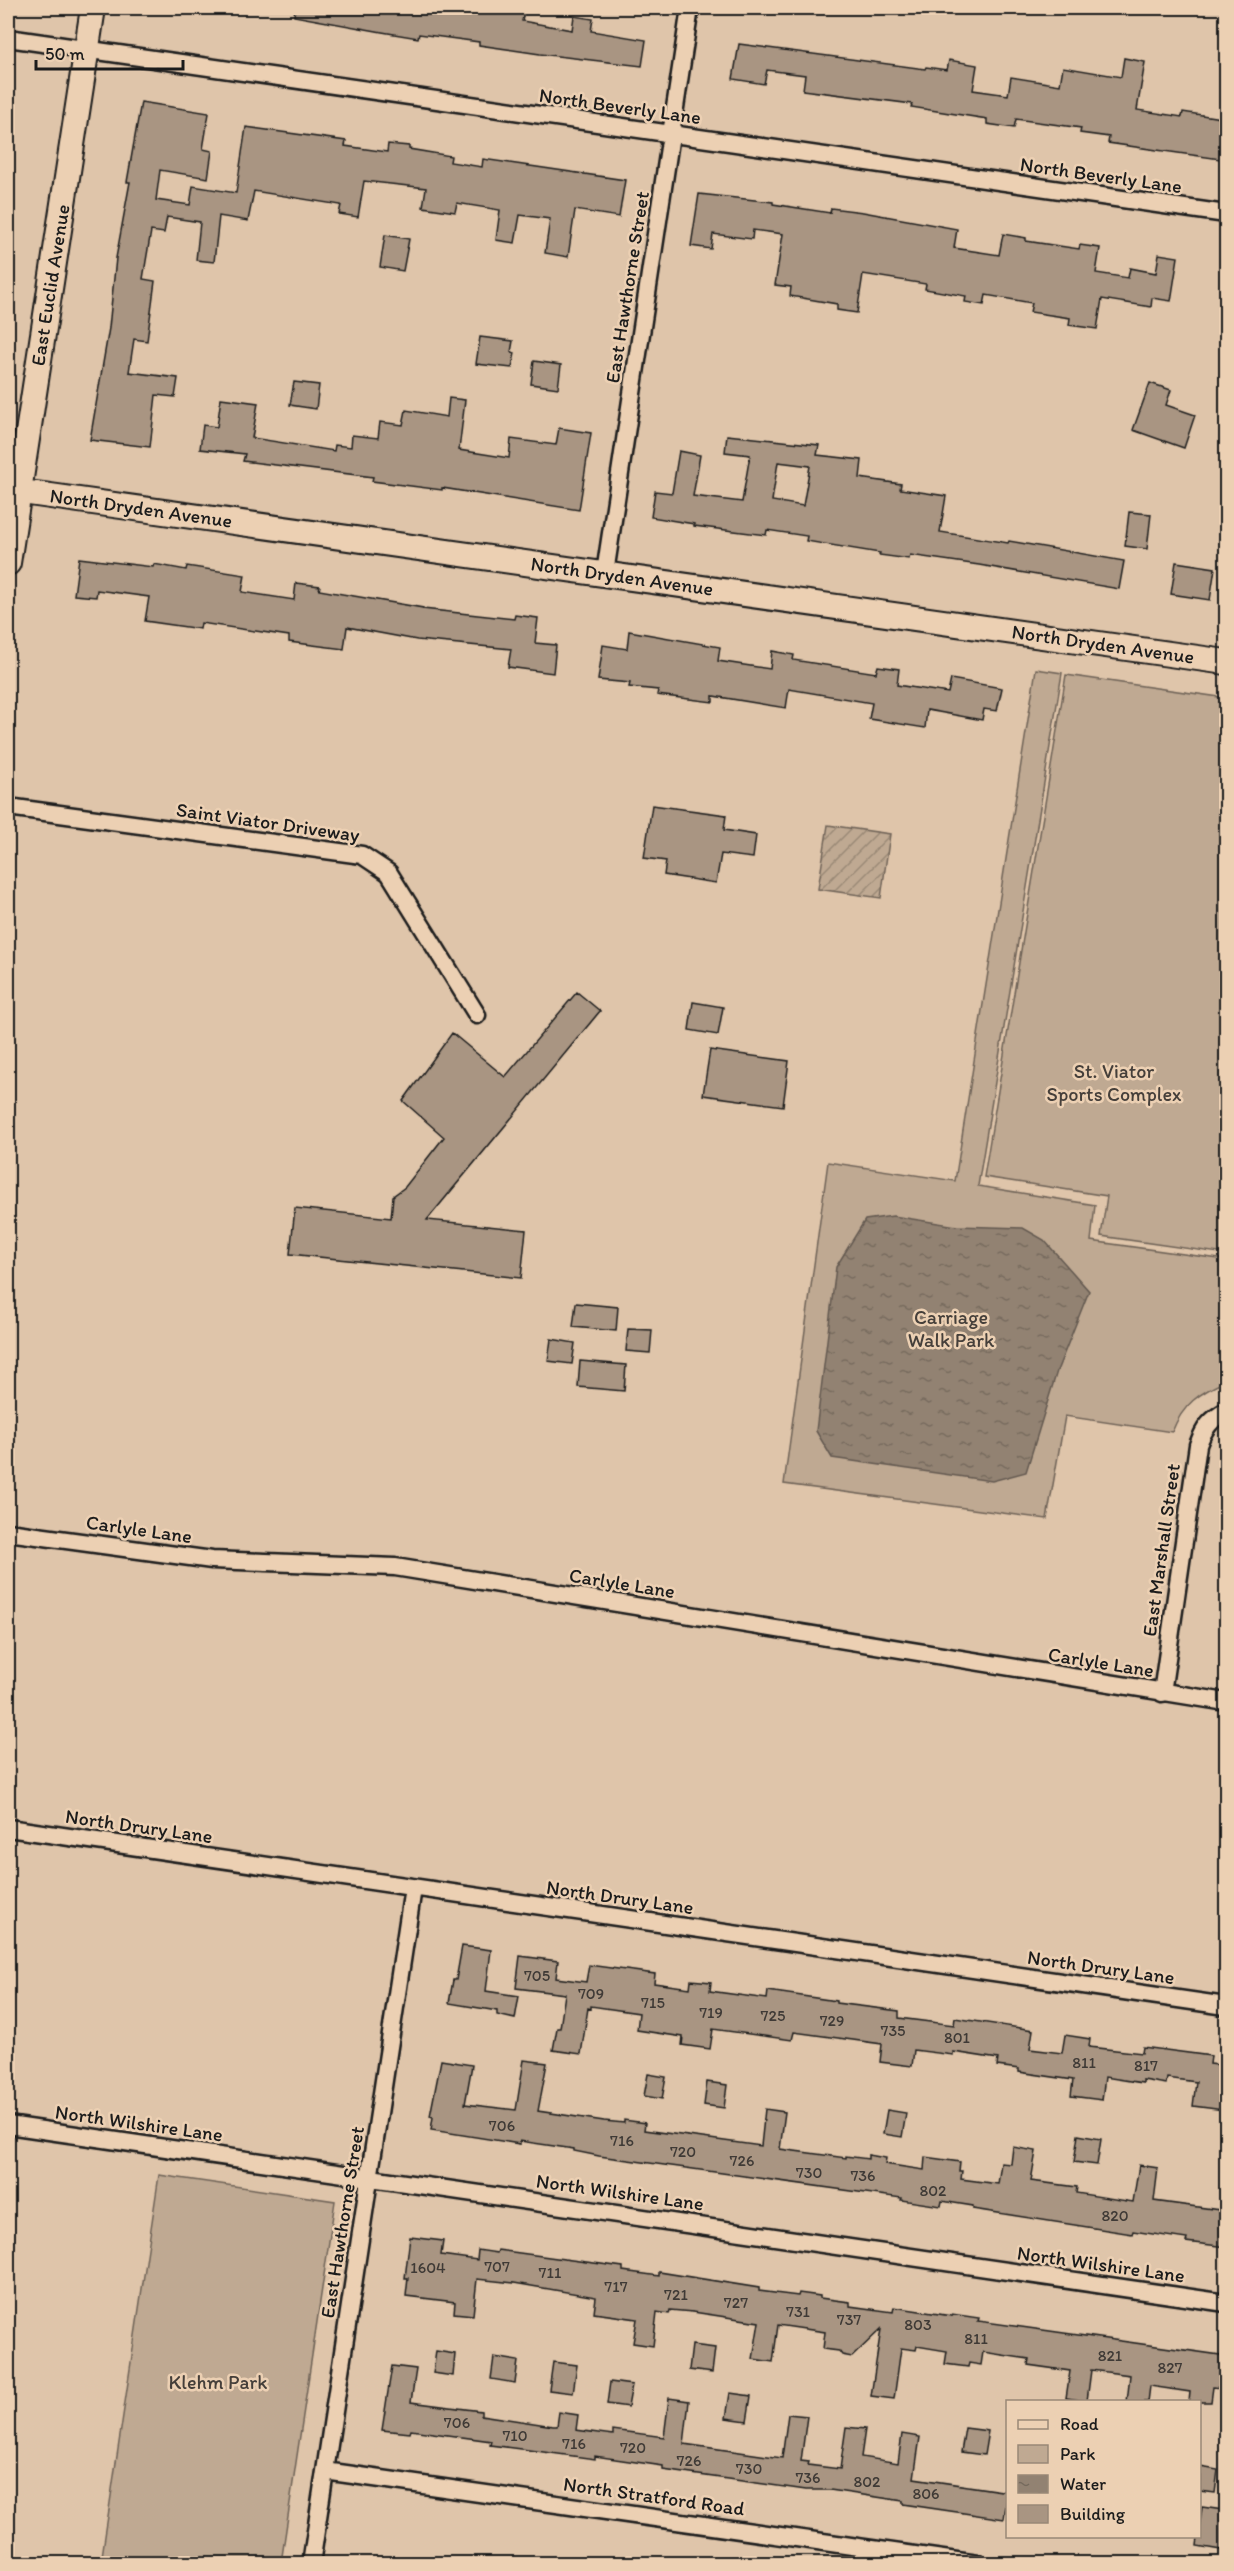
<svg xmlns="http://www.w3.org/2000/svg" width="1234" height="2571" font-family="Itim,sans-serif">
	<defs>
		<pattern id="garden-furrows" width="10" height="10" patternUnits="userSpaceOnUse" patternTransform="scale(1.5)"><rect width="10" height="10" fill="#bfa992"/><path d="M-1 1l2-2M0 10L10 0M9 11l2-2" fill="none" stroke="#9a8976"/></pattern>
		<pattern id="water-ripples" width="26" height="14" patternUnits="userSpaceOnUse" patternTransform="scale(1.5)"><rect width="26" height="14" fill="#928272"/><path d="M2 4q2-2 4 0t4 0M15 11q2-2 4 0t4 0" fill="none" stroke="#766a5d"/></pattern>
	</defs>
	<rect width="100%" height="100%" fill="#dfc5aa"/>
	<filter id="ink" filterUnits="userSpaceOnUse"><feTurbulence type="fractalNoise" baseFrequency=".0167" numOctaves="2"/><feDisplacementMap in="SourceGraphic" scale="12" xChannelSelector="R" yChannelSelector="G"/><feConvolveMatrix kernelMatrix="1 2 1 2 8 2 1 2 1" color-interpolation-filters="sRGB"/></filter>
	<g filter="url(#ink)">
		<path fill="#bfa992" stroke="#6e6257" stroke-width="1.5" d="M1036,669L1062,673L978,1186L1095,1205L1091,1241L1226,1260V1381C1199,1393 1183,1404 1172,1432L1065,1416L1047,1519L784,1484L828,1162L955,1181Z
			M1066,675L1226,698V1254L1101,1236L1107,1196L984,1177Z
			M159,2175L335,2201L281,2563H101Z"/>
		<path fill="url(#garden-furrows)" stroke="#6e6257" stroke-width="1.5" d="M828,825L890,834L881,898L818,889Z"/>
		<path fill="url(#water-ripples)" stroke="#635950" stroke-width="1.5" d="M893,1216L957,1226L1023,1228L1044,1240L1089,1291L1057,1371L1026,1472L992,1481L832,1458L816,1431L836,1267L865,1220Z"/>
		<path fill="#a99582" stroke="#1c1c1c" stroke-width="1.5" fill-rule="evenodd" d="M295,8H525L522,21L572,30L574,16L593,19L591,31L646,40L642,66L540,54L479,45V42L419,34L418,38L382,32L294,16Z
			M739,44L925,69L926,67L947,70L949,60L977,65L973,90L1008,95L1011,77L1060,85L1063,67L1121,77L1124,58L1145,62L1137,110L1182,117L1183,112L1227,119V160L1108,143L1109,137L1080,133L1081,128L1016,119L1014,128L987,124V119L911,107L912,104L803,90L805,75L767,70L764,84L733,79Z
			M141,102L209,113L203,149L212,151L208,178L160,170L156,200L190,205L193,186L236,193L246,127L346,141L345,146L387,152L388,144L409,146V149L451,156L450,162L482,167L483,159L625,180L619,217L575,210L568,257L545,253L550,219L520,215L515,243L496,240L500,210L457,203L455,212L423,207L426,188L364,181L358,217L339,214L341,205L254,191L248,221L219,216L214,262L196,260L200,222L167,217L164,233L151,231L143,279L155,281L147,341L134,339L129,372L178,378L175,397L156,395L150,447L90,440L109,328L116,258L130,182H127Z
			M699,194L773,202V204L830,213L831,208L863,212L957,229L954,248L999,255L1003,234L1026,238V241L1079,249L1080,245L1100,248L1096,273L1128,278L1130,268L1156,273L1159,254L1178,257L1171,301L1152,298L1151,307L1102,299L1097,329L1069,325L1070,318L1030,312L1032,303L986,295L984,305L965,302L966,296L925,289L926,284L863,274L857,313L837,310V304L790,296L791,287L775,285L783,234L753,230L752,239L713,234L711,249L691,246Z
			M385,235L409,239L403,271L380,267Z
			M480,337L513,341L511,352L515,353L512,368L476,364Z
			M534,361L561,365L558,388L531,384Z
			M294,382L319,385L316,409L290,405Z
			M1150,383L1171,390L1166,405L1195,415L1184,448L1133,430Z
			M221,398L258,403L252,438L334,451L335,445L351,447L352,435L378,438L380,422L403,425L406,410L447,417L449,398L465,400L459,450L509,458L511,439L556,445L559,428L591,433L579,510L442,488V490L372,481L373,477L243,461L245,454L200,449L203,425L217,427Z
			M727,435L819,445L817,455L862,460L860,478L901,484L900,489L946,496L940,532L1008,543L1009,541L1124,561L1119,589L979,565L910,555L909,559L879,555L880,553L806,541L807,536L767,530L766,535L694,526V524L651,517L655,491L672,493L679,451L700,455L693,496L742,502L750,455L725,452ZM778,462L810,466L803,506L772,501Z
			M1129,512L1151,514L1147,549L1125,546Z
			M79,558L153,567L154,564L186,570L187,566L245,575L242,592L294,600L296,583L320,586L319,590L423,608V609L514,619L515,615L538,618L535,643L556,645L553,673L508,667L511,649L417,640L347,627L344,649L289,642V636L201,623L200,629L145,621L149,597L97,590L96,597L74,595Z
			M1176,562L1215,568L1210,600L1171,594Z
			M629,631L720,647L718,661L770,669L772,651L794,655L793,660L876,673L878,666L899,669L897,685L948,693L951,679L1002,688L997,711L984,709L982,720L927,710L925,728L869,719L872,703L789,689L786,708L713,696V702L657,695L658,690L629,687L630,683L598,680L603,645L627,649Z
			M652,805L726,815L724,830L756,835L753,858L721,854L716,883L664,875L666,861L644,858Z
			M577,992L600,1011L427,1220L526,1230L521,1278L290,1254L295,1208L391,1218L393,1196L405,1187L444,1137L403,1101L452,1033L505,1077Z
			M693,1002L723,1007L718,1035L689,1030Z
			M710,1050L789,1061L783,1106L703,1095Z
			M576,1303L618,1307L616,1331L573,1327Z
			M628,1329L652,1330L650,1353L626,1351Z
			M551,1339L575,1343L572,1364L548,1361Z
			M580,1361L626,1365L624,1391L578,1387Z
			M462,1946L491,1950L486,1991L519,1996L515,2019L497,2015V2011L449,2003L453,1980H456Z
			M520,1956L558,1961L556,1978L586,1982L589,1965L655,1974L654,1983L690,1988L691,1980L711,1982L710,1991L767,1999L768,1991L836,2001V2003L899,2011V2018L954,2025L955,2018L1033,2030L1030,2049L1062,2053L1065,2035L1090,2039L1089,2047L1142,2053L1143,2047L1211,2056L1210,2064L1227,2066L1224,2110L1193,2106L1196,2082L1167,2078L1166,2084L1143,2080V2083L1105,2077L1102,2100L1071,2096L1073,2080L1019,2072V2069L997,2066L998,2059L953,2052V2055L914,2050L912,2066L880,2062L882,2044L794,2032L792,2040L713,2029L710,2049L682,2045L683,2037L637,2030L639,2013L591,2006V2009L588,2008L581,2054L553,2050L557,2028H560L565,1994L516,1988Z
			M441,2060L472,2065L465,2104L516,2110L524,2060L547,2063L538,2111L604,2121L624,2123V2120L645,2123L644,2130L761,2146L765,2109L785,2112L780,2149L846,2158V2156L868,2159V2155L886,2158L885,2164L924,2170L925,2157L960,2162L959,2171H962L961,2179L998,2184L1001,2163L1011,2164L1013,2147L1036,2151L1031,2181L1077,2187L1076,2193L1133,2202L1139,2165L1158,2168L1154,2201L1227,2211V2247L1186,2242L1187,2239L1133,2231L1132,2234L973,2209V2206L942,2201L941,2206L901,2200L902,2198L599,2156L574,2151V2149L520,2141V2144L431,2130L433,2117L430,2116Z
			M648,2074L666,2077L662,2099L644,2096Z
			M707,2082L727,2085L724,2108L704,2105Z
			M887,2110L906,2113L902,2137L883,2134Z
			M1078,2135L1101,2139L1097,2165L1074,2162Z
			M410,2237L443,2241L441,2255L477,2260L478,2250L497,2253L498,2250L623,2267V2271L659,2276V2272L759,2288V2291L798,2296L799,2293L820,2296V2298L850,2302V2306L893,2312L894,2307L952,2316V2314L979,2318L978,2321L1227,2356V2389L1213,2387L1211,2402H1189L1190,2392L1150,2386L1148,2402H1127L1130,2375L1091,2370L1087,2401L1066,2398L1070,2371L1028,2365L1029,2359L983,2352L981,2365L969,2363L968,2367L945,2364L947,2351L917,2346L916,2350L901,2348L894,2399L871,2396L881,2329L852,2357L842,2355L839,2351L823,2349L825,2332L778,2325L773,2362L753,2359L759,2322L693,2312L670,2310L669,2314L657,2312L653,2346L633,2343L637,2319L594,2313L596,2297L514,2283L477,2279L473,2315L454,2313L455,2302L406,2296L408,2278H405Z
			M692,2345L715,2348L712,2373L689,2370Z
			M436,2351L455,2354L453,2376L433,2373Z
			M494,2357L518,2361L515,2383L491,2379Z
			M553,2362L577,2365L573,2393L549,2390Z
			M392,2366L416,2369L411,2402L481,2411V2415L553,2426H557L559,2412L578,2415L576,2430L613,2435V2430L664,2437L669,2398L689,2401L684,2444L782,2458L788,2414L807,2416L801,2461L809,2462L808,2465L840,2469L846,2427L865,2429L861,2457L898,2463L902,2434L920,2437L914,2478L1008,2492L1004,2519L903,2504V2501L830,2490H806L663,2470V2466L595,2456V2459L536,2451L490,2445L491,2441L411,2430L410,2433L382,2430Z
			M610,2382L632,2385L628,2407L607,2404Z
			M730,2393L751,2396L747,2421L726,2418Z
			M965,2428L988,2431L984,2455L961,2452Z
			M1200,2467L1218,2470L1215,2493L1200,2491Z
			M1202,2507L1223,2510L1222,2522L1227,2523V2551L1197,2546Z"/>
		<g fill="none" stroke-linecap="round" stroke-linejoin="round">
			<g stroke="#1c1c1c" stroke-width="21">
				<path id="street" d="M8,38L1226,214
					M605,573L690,8
					M8,807L362,855L389,873L477,1015
					M8,1532L212,1560L395,1567L1226,1702
					M1162,1693L1198,1445C1204,1428 1211,1419 1226,1411
					M8,1828L1226,2006
					M8,2125L1226,2303
					M325,2471L978,2564
					M311,2564L413,1888"/>
			</g>
			<g stroke="#1c1c1c" stroke-width="28">
				<path id="secondary" d="M8,490L1226,662
					M8,563L93,8"/>
			</g>
			<use href="#street" stroke="#ecd0b3" stroke-width="16"/>
			<use href="#secondary" stroke="#ecd0b3" stroke-width="24"/>
		</g>
	</g>
	<g text-anchor="middle" dominant-baseline="central" stroke-width="5" stroke-linejoin="round" paint-order="stroke">
		<g font-size="16" fill="#3f3a36">
			<text x="537" y="1975">705</text>
			<text x="591" y="1993">709</text>
			<text x="653" y="2002">715</text>
			<text x="711" y="2012">719</text>
			<text x="773" y="2015">725</text>
			<text x="832" y="2020">729</text>
			<text x="893" y="2030">735</text>
			<text x="957" y="2037">801</text>
			<text x="1084" y="2062">811</text>
			<text x="1146" y="2065">817</text>
			<text x="502" y="2125">706</text>
			<text x="622" y="2140">716</text>
			<text x="683" y="2151">720</text>
			<text x="742" y="2160">726</text>
			<text x="809" y="2172">730</text>
			<text x="863" y="2175">736</text>
			<text x="933" y="2190">802</text>
			<text x="1115" y="2215">820</text>
			<text x="497" y="2266">707</text>
			<text x="428" y="2267">1604</text>
			<text x="550" y="2272">711</text>
			<text x="616" y="2286">717</text>
			<text x="676" y="2294">721</text>
			<text x="736" y="2302">727</text>
			<text x="798" y="2311">731</text>
			<text x="849" y="2319">737</text>
			<text x="918" y="2324">803</text>
			<text x="976" y="2338">811</text>
			<text x="1110" y="2355">821</text>
			<text x="1170" y="2367">827</text>
			<text x="457" y="2422">706</text>
			<text x="515" y="2435">710</text>
			<text x="574" y="2443">716</text>
			<text x="633" y="2447">720</text>
			<text x="689" y="2460">726</text>
			<text x="749" y="2468">730</text>
			<text x="808" y="2477">736</text>
			<text x="867" y="2481">802</text>
			<text x="926" y="2493">806</text>
		</g>
		<g font-size="20" fill="#1c1c1c" stroke="#ecd0b3">
			<text transform="translate(620 106) rotate(8)">North Beverly Lane</text>
			<text transform="translate(1101 175) rotate(8)">North Beverly Lane</text>
			<text transform="translate(50 285) rotate(-81)">East Euclid Avenue</text>
			<text transform="translate(627 287) rotate(-81)">East Hawthorne Street</text>
			<text transform="translate(141 508) rotate(8)">North Dryden Avenue</text>
			<text transform="translate(622 576) rotate(8)">North Dryden Avenue</text>
			<text transform="translate(1103 644) rotate(8)">North Dryden Avenue</text>
			<text transform="translate(268 822) rotate(8)">Saint Viator Driveway</text>
			<text transform="translate(139 1529) rotate(8)">Carlyle Lane</text>
			<text transform="translate(1161 1550) rotate(-82)">East Marshall Street</text>
			<text transform="translate(622 1583) rotate(9)">Carlyle Lane</text>
			<text transform="translate(1101 1662) rotate(9)">Carlyle Lane</text>
			<text transform="translate(139 1826) rotate(8)">North Drury Lane</text>
			<text transform="translate(620 1897) rotate(8)">North Drury Lane</text>
			<text transform="translate(1101 1967) rotate(8)">North Drury Lane</text>
			<text transform="translate(139 2123) rotate(8)">North Wilshire Lane</text>
			<text transform="translate(620 2192) rotate(8)">North Wilshire Lane</text>
			<text transform="translate(342 2222) rotate(-81)">East Hawthorne Street</text>
			<text transform="translate(1101 2264) rotate(8)">North Wilshire Lane</text>
			<text transform="translate(654 2496) rotate(8)">North Stratford Road</text>
		</g>
		<g font-size="20" fill="#453f3a" stroke="#ecd0b3">
			<text x="1114" y="1071">St. Viator<tspan x="1114" dy="23">Sports Complex</tspan></text>
			<text x="951" y="1317">Carriage<tspan x="951" dy="23">Walk Park</tspan></text>
			<text x="218" y="2382">Klehm Park</text>
		</g>
	</g>
	<rect width="1234" height="2571" fill="none" stroke="#ecd0b3" stroke-width="30"/>
	<rect x="15" y="15" width="1204" height="2541" fill="none" stroke="#1c1c1c" stroke-width="2" filter="url(#ink)"/>
	<rect x="1006" y="2400" width="195" height="138" fill="#ecd0b3" stroke="#998877" stroke-width="1.5"/>
	<rect x="1018" y="2420" width="30" height="9" fill="#ecd0b3" stroke="#998877" stroke-width="1.5"/>
	<text x="1060" y="2430" font-size="18" fill="#1c1c1c">Road</text>
	<rect x="1018" y="2445" width="30" height="18" fill="#bfa992" stroke="#998877" stroke-width="1.5"/>
	<text x="1060" y="2460" font-size="18" fill="#1c1c1c">Park</text>
	<rect x="1018" y="2475" width="30" height="18" fill="url(#water-ripples)" stroke="#998877" stroke-width="1.5"/>
	<text x="1060" y="2490" font-size="18" fill="#1c1c1c">Water</text>
	<rect x="1018" y="2505" width="30" height="18" fill="#a99582" stroke="#998877" stroke-width="1.5"/>
	<text x="1060" y="2520" font-size="18" fill="#1c1c1c">Building</text>
	<path d="M36 60v9h147v-9" fill="none" stroke="#1c1c1c" stroke-width="3"/>
	<text x="45" y="60" font-size="18" fill="#1c1c1c" stroke="#ecd0b3" stroke-width="4.5" paint-order="stroke">50 m</text>
</svg>
